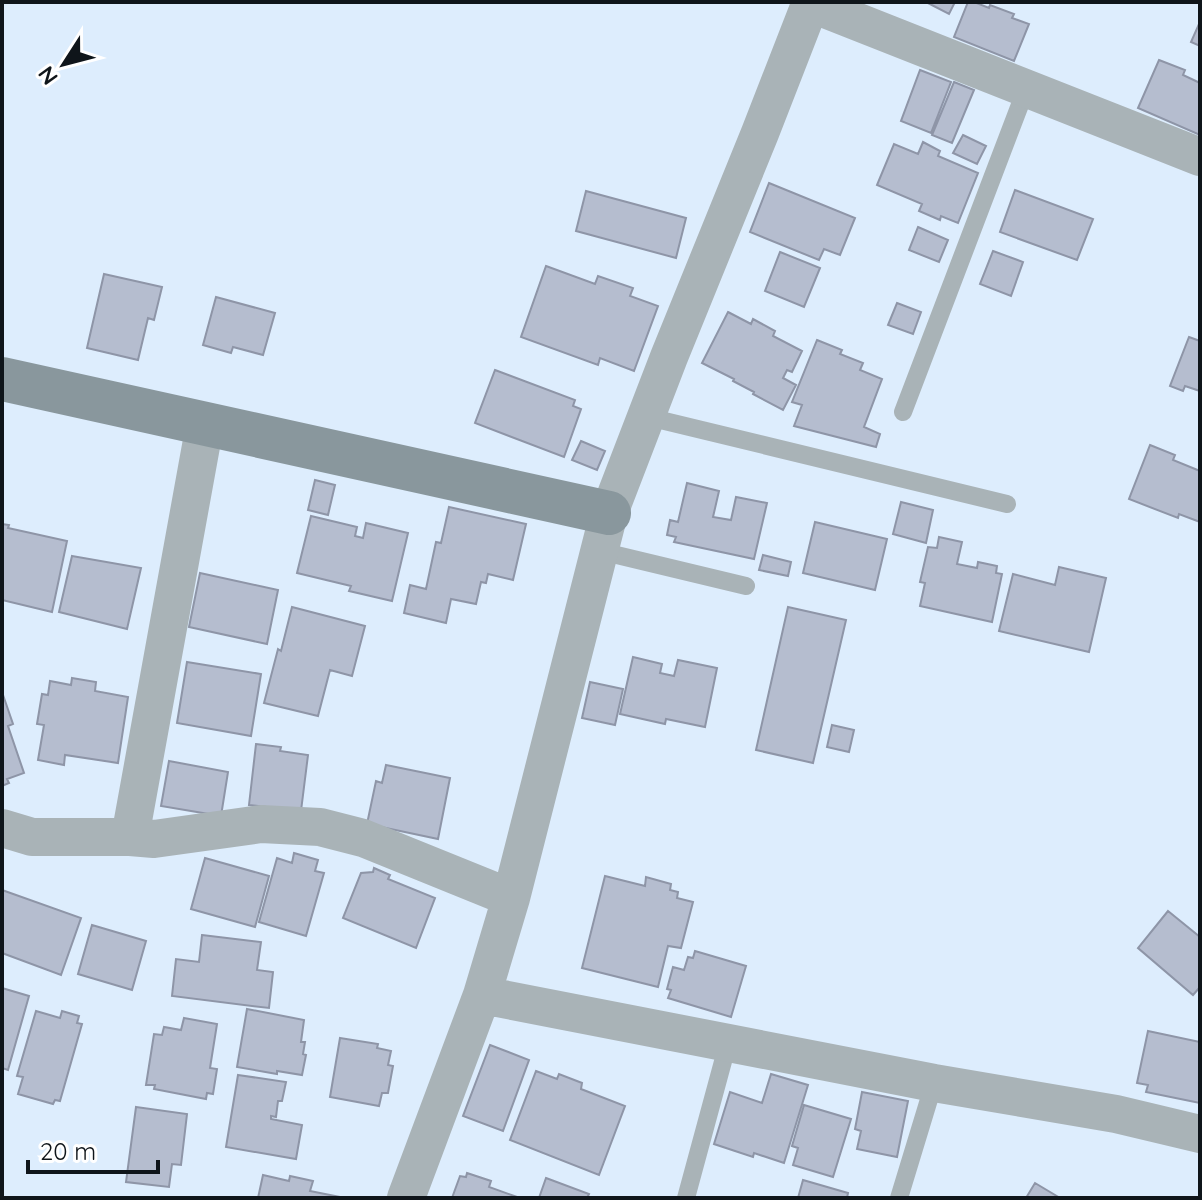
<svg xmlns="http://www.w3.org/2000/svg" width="1202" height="1200" font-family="Quicksand,sans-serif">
	<rect width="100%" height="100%" fill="#ddedfd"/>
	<path fill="#b5bdcf" stroke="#8e95a7" stroke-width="2" d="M926,2H955L949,14Z
		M968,2H974L989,8L990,5L1014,14L1012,18L1029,24L1014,61L954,37Z
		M1199,24H1200V46L1191,42Z
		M1159,60L1185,70L1183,75L1200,83V135L1138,108Z
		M920,70L951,82L931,133L901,121Z
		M954,82L974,90L952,143L932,135Z
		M963,135L986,146L977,164L953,153Z
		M923,142L940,151L938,156L978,173L958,223L941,216L940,220L919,211L922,204L877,185L894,144L918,154Z
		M769,183L855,218L840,255L824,249L819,260L750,232Z
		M1015,190L1093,219L1077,260L1000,232Z
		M586,191L686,218L676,258L576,231Z
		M918,227L948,240L939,262L909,250Z
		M993,251L1023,262L1011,296L980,284Z
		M780,252L820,268L804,307L765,291Z
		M546,266L595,284L598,276L633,288L630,296L658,306L634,371L600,358L598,365L521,337Z
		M104,274L162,287L154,320L148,318L138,360L87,348Z
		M216,297L275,313L263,355L233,347L231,353L203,345Z
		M897,303L921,312L913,334L888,325Z
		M728,312L751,324L753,319L775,331L773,336L802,351L792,372L787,370L783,378L796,385L783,410L753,394L754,392L733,381L734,379L702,363Z
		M1189,337L1200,341V391L1185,386L1183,391L1170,386Z
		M817,340L842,350L840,354L863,363L860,370L882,379L864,427L880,434L876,447L794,426L802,405L792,402Z
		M495,370L575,400L573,406L581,409L564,457L475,423Z
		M581,441L605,451L597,470L572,460Z
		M1150,445L1175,455L1173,460L1200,471V522L1179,514L1178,518L1129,499Z
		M315,480L335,485L328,515L308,510Z
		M687,483L719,491L713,517L731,520L736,497L767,503L754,559L674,542L676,537L667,535L670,520L678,522Z
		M901,502L933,510L926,543L893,534Z
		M449,507L526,524L513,580L488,574L486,583L481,582L476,604L451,599L446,623L404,613L410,585L426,589L436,542L441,543Z
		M311,516L357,527L355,536L363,538L366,523L408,533L392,601L349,591L351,586L297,573Z
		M815,522L887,539L875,590L803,573Z
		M2,524L9,525L8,528L67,541L52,612L2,600Z
		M939,537L962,542L957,564L977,568L978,562L997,566L996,573L1002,574L992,622L920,606L925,583L920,582L928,547L937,548Z
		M763,555L791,562L788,576L759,570Z
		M72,556L141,568L127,629L59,612Z
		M1059,567L1106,578L1089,652L999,631L1013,574L1055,585Z
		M200,573L278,590L267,644L189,627Z
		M292,607L365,626L352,676L330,670L318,716L264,703L278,649L281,651Z
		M788,607L846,620L813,763L756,750Z
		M633,657L662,664L660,673L674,676L678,660L717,668L705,727L666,719L665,724L620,714Z
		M187,662L261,674L251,736L177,723Z
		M72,678L96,682L95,691L128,697L118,763L65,755L64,765L38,760L44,725L37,724L42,694L48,695L50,681L71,685Z
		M590,682L623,689L615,725L582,718Z
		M2,692L13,724L8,726L24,773L7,779L9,783L2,786Z
		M832,725L854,730L849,752L827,747Z
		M256,744L281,747L280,751L308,755L301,811L249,805Z
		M169,761L228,772L221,816L161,806Z
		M386,765L450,778L438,839L367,824L376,781L382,783Z
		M294,853L318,860L315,871L324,873L306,936L259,922L277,858L292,863Z
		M205,858L269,876L255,927L191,909Z
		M374,868L390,875L388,879L435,898L416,948L343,918L361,873L373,872Z
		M605,876L645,886L646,877L671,884L670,890L678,892L677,898L693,902L681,948L668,946L658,987L582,968Z
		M2,890L81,918L61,975L2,953Z
		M1168,911L1200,937V987L1193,995L1138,948Z
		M92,925L146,941L132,990L78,974Z
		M202,935L261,942L257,970L273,972L269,1008L172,996L176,959L199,962Z
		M695,951L746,966L731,1017L668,998L671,990L667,989L673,967L684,970L688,957L693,958Z
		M2,988L29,996L8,1070L2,1068Z
		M247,1009L304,1020L301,1042H305L303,1054L306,1055L302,1075L277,1071V1074L237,1067Z
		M36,1011L60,1018L62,1011L79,1016L77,1023L82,1024L60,1101L55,1100L53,1104L18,1094L23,1077L17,1076Z
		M184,1018L217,1024L210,1068L217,1069L213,1094L207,1093L206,1099L154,1089L155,1085H146L154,1034L162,1035L164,1027L181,1030Z
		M1148,1031L1200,1042V1103L1146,1092L1148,1085L1137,1083Z
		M340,1038L378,1044L377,1048L391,1051L388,1065L393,1066L388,1093H382L379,1106L330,1097Z
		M490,1045L529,1060L503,1131L463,1116Z
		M536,1071L557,1079L559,1074L582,1083L581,1089L625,1106L599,1175L510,1140Z
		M771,1074L808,1085L784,1163L754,1153L753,1157L714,1144L730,1092L762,1103Z
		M238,1075L286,1082L282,1101H278L276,1117L271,1116V1119L302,1125L296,1159L226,1147Z
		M862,1092L908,1101L897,1157L857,1149L861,1131L855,1129Z
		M804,1105L851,1119L833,1177L793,1165L798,1148L792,1146Z
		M136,1107L187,1114L181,1165L172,1164L169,1187L126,1182Z
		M467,1173L491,1181L489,1187L520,1198H452L460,1176L466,1177Z
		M263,1175L289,1181L290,1176L313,1181L310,1191L345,1198H258Z
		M546,1178L589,1194L587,1198H539Z
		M803,1180L848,1193L847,1198H798Z
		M1035,1183L1060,1198H1026Z"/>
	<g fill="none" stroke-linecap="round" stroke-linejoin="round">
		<path stroke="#a9b3b7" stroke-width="18" d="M903,412L1026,89
			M648,417L1007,504
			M600,551L746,586
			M686,1198L728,1043
			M899,1198L934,1083"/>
		<path stroke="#a9b3b7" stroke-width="38" d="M810,3L1200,157
			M2,828L32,837H130L154,839L261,824L320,827L363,838L511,898
			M130,837L205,424
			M482,995L934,1083L1116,1114L1200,1134
			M406,1198L482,995L511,898L609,513L669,357L760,133L811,2"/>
		<path stroke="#89979d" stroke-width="44" d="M2,379L609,513"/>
	</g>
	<rect width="1202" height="1200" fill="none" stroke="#0f151a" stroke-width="8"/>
	<g transform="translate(64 64) rotate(234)" stroke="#ffffff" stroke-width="6" paint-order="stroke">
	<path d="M0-6L14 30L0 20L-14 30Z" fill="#0f151a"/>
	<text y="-12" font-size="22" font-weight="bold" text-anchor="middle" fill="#0f151a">N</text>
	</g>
	<path d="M28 1160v12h130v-12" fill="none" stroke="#0f151a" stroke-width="4"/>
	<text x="40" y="1160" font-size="24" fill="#0f151a" stroke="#ffffff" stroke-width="6" paint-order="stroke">20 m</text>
</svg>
